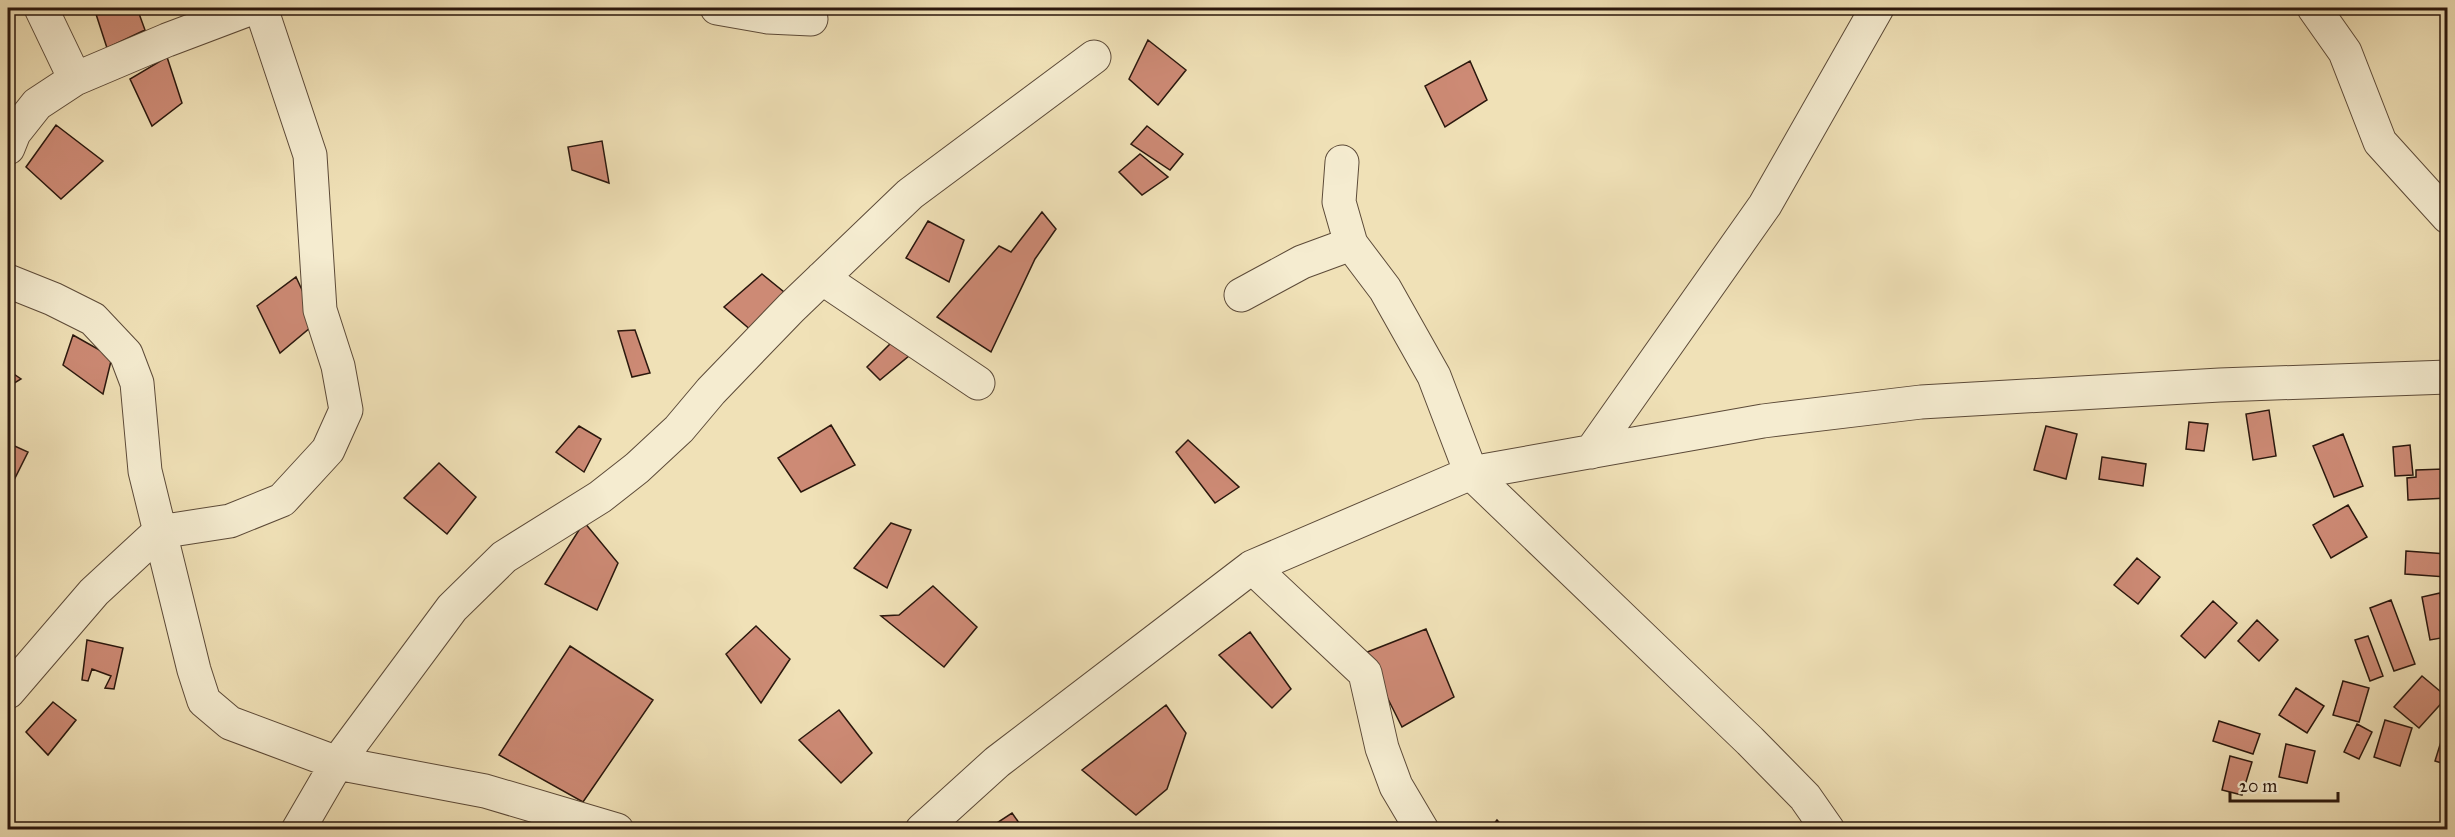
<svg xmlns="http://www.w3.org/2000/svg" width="2455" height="837" font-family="'IM FELL Great Primer',serif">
	<rect width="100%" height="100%" fill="#f0e1b7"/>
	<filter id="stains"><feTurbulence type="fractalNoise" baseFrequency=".00333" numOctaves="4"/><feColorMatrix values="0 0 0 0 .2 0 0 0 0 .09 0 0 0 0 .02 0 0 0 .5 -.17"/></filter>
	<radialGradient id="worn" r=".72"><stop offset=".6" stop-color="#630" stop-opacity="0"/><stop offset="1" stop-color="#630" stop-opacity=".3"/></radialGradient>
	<path fill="#cd8a75" stroke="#2a170d" stroke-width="1.5" d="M100,8H137L145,30L107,48L95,11Z
		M1148,40L1186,70L1158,105L1129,79Z
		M167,57L182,103L152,126L130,79Z
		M1470,61L1487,100L1445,127L1425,86Z
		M56,125L103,161L61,199L26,167Z
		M1147,126L1183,154L1170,170L1131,144Z
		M602,141L609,183L572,170L568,147Z
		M1140,154L1168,177L1142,195L1119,172Z
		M1042,212L1056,229L1035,259L991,352L937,317L999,246L1011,252Z
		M928,221L964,240L949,282L906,258Z
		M762,274L789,296L752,331L724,307Z
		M296,277L317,322L280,353L257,306Z
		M635,330L650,373L632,377L618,331Z
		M73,335L112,357L103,394L63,365Z
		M891,343L910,355L880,380L867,367Z
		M8,370L21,379L8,387Z
		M2269,410L2276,456L2253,460L2246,414Z
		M2189,422L2208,424L2204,451L2186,449Z
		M831,425L855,465L801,492L778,458Z
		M579,426L601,439L584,472L556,452Z
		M2046,426L2077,434L2066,479L2034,470Z
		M2343,434L2363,486L2334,497L2313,446Z
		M1188,440L1239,487L1215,503L1176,452Z
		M8,443L28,452L11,486L8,485Z
		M2410,445L2413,475L2395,476L2393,447Z
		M2102,457L2146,464L2143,486L2099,479Z
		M439,463L476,497L447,534L404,498Z
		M2444,469V479H2448V498L2408,500L2407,478L2416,477V470Z
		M2348,505L2367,537L2331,558L2313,525Z
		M584,522L618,563L597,610L545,584Z
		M891,523L911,530L887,588L854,568Z
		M2406,551L2447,554L2446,577L2405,574Z
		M2137,558L2160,577L2138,604L2114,585Z
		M933,586L977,627L944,667L881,616L899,615Z
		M2440,593L2447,637L2430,640L2422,597Z
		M2391,600L2415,664L2394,671L2370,608Z
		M2213,601L2237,623L2205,658L2181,636Z
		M2257,620L2278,640L2259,661L2238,641Z
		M756,626L790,659L761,703L726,654Z
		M1426,629L1454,697L1402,727L1365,653Z
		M1250,632L1291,689L1272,708L1219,655Z
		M2368,636L2383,676L2370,681L2355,640Z
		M87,640L123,648L114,689L105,688L111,676L92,669L88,681L82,680Z
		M570,646L653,700L583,802L499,755Z
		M2422,676L2447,697L2419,728L2394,707Z
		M2343,681L2369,688L2359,722L2333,715Z
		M2296,688L2324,706L2307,733L2279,715Z
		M53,702L76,720L48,755L26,732Z
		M1166,705L1186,733L1167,789L1136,815L1082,770Z
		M839,710L872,753L841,783L799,740Z
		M2385,720L2412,728L2400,766L2374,757Z
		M2219,721L2260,734L2253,754L2213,741Z
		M2447,722H2448V765L2435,761Z
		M2357,724L2372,732L2359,759L2344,752Z
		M2286,744L2315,751L2307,783L2279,777Z
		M2230,756L2252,762L2242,795L2222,790Z
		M1012,813L1024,830H986Z
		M1497,820L1506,830H1489Z"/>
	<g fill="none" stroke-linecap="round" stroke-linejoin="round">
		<g stroke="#5c4a38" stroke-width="35">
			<path id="minor" d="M41,8L75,79
				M717,8L768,17L811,19
				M2314,8L2345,52L2380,142L2448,217
				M8,148L14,133L37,104L75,79L167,40L252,8
				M1342,162L1339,202L1351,244L1385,289L1434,376L1471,473L1750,741L1805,797L1828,830
				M822,278L978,383
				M8,281L53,299L93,319L126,354L137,383L145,471L194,670L204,701L230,723L337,763L485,791L617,830
				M1241,295L1302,262L1351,244
				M1591,452L1765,205L1877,8
				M1252,567L1365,673L1382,748L1396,786L1422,830
				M8,692L94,592L159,532L230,521L282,500L328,450L346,410L338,366L320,310L310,155L261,8
				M298,830L337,763L452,608L504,557L600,497L637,468L679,429L711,391L791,308L910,194L1094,57
				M922,830L997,762L1252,567L1471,473L1763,421L1921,402L2220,385L2448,377"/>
		</g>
		<use href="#minor" stroke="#f5ecd0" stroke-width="33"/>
	</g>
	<rect width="2455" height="837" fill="none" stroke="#f0e1b7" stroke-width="30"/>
	<rect x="9" y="9" width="2437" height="819" fill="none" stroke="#2a170d" stroke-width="3"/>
	<rect x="15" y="15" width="2425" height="807" fill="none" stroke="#2a170d" stroke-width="1.5"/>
	<path d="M2230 792v9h108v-9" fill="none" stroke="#2a170d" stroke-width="3"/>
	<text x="2239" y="792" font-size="18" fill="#2a170d" stroke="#f5ecd0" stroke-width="4.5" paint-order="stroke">20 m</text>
	<rect width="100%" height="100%" filter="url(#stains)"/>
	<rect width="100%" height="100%" fill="url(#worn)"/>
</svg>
